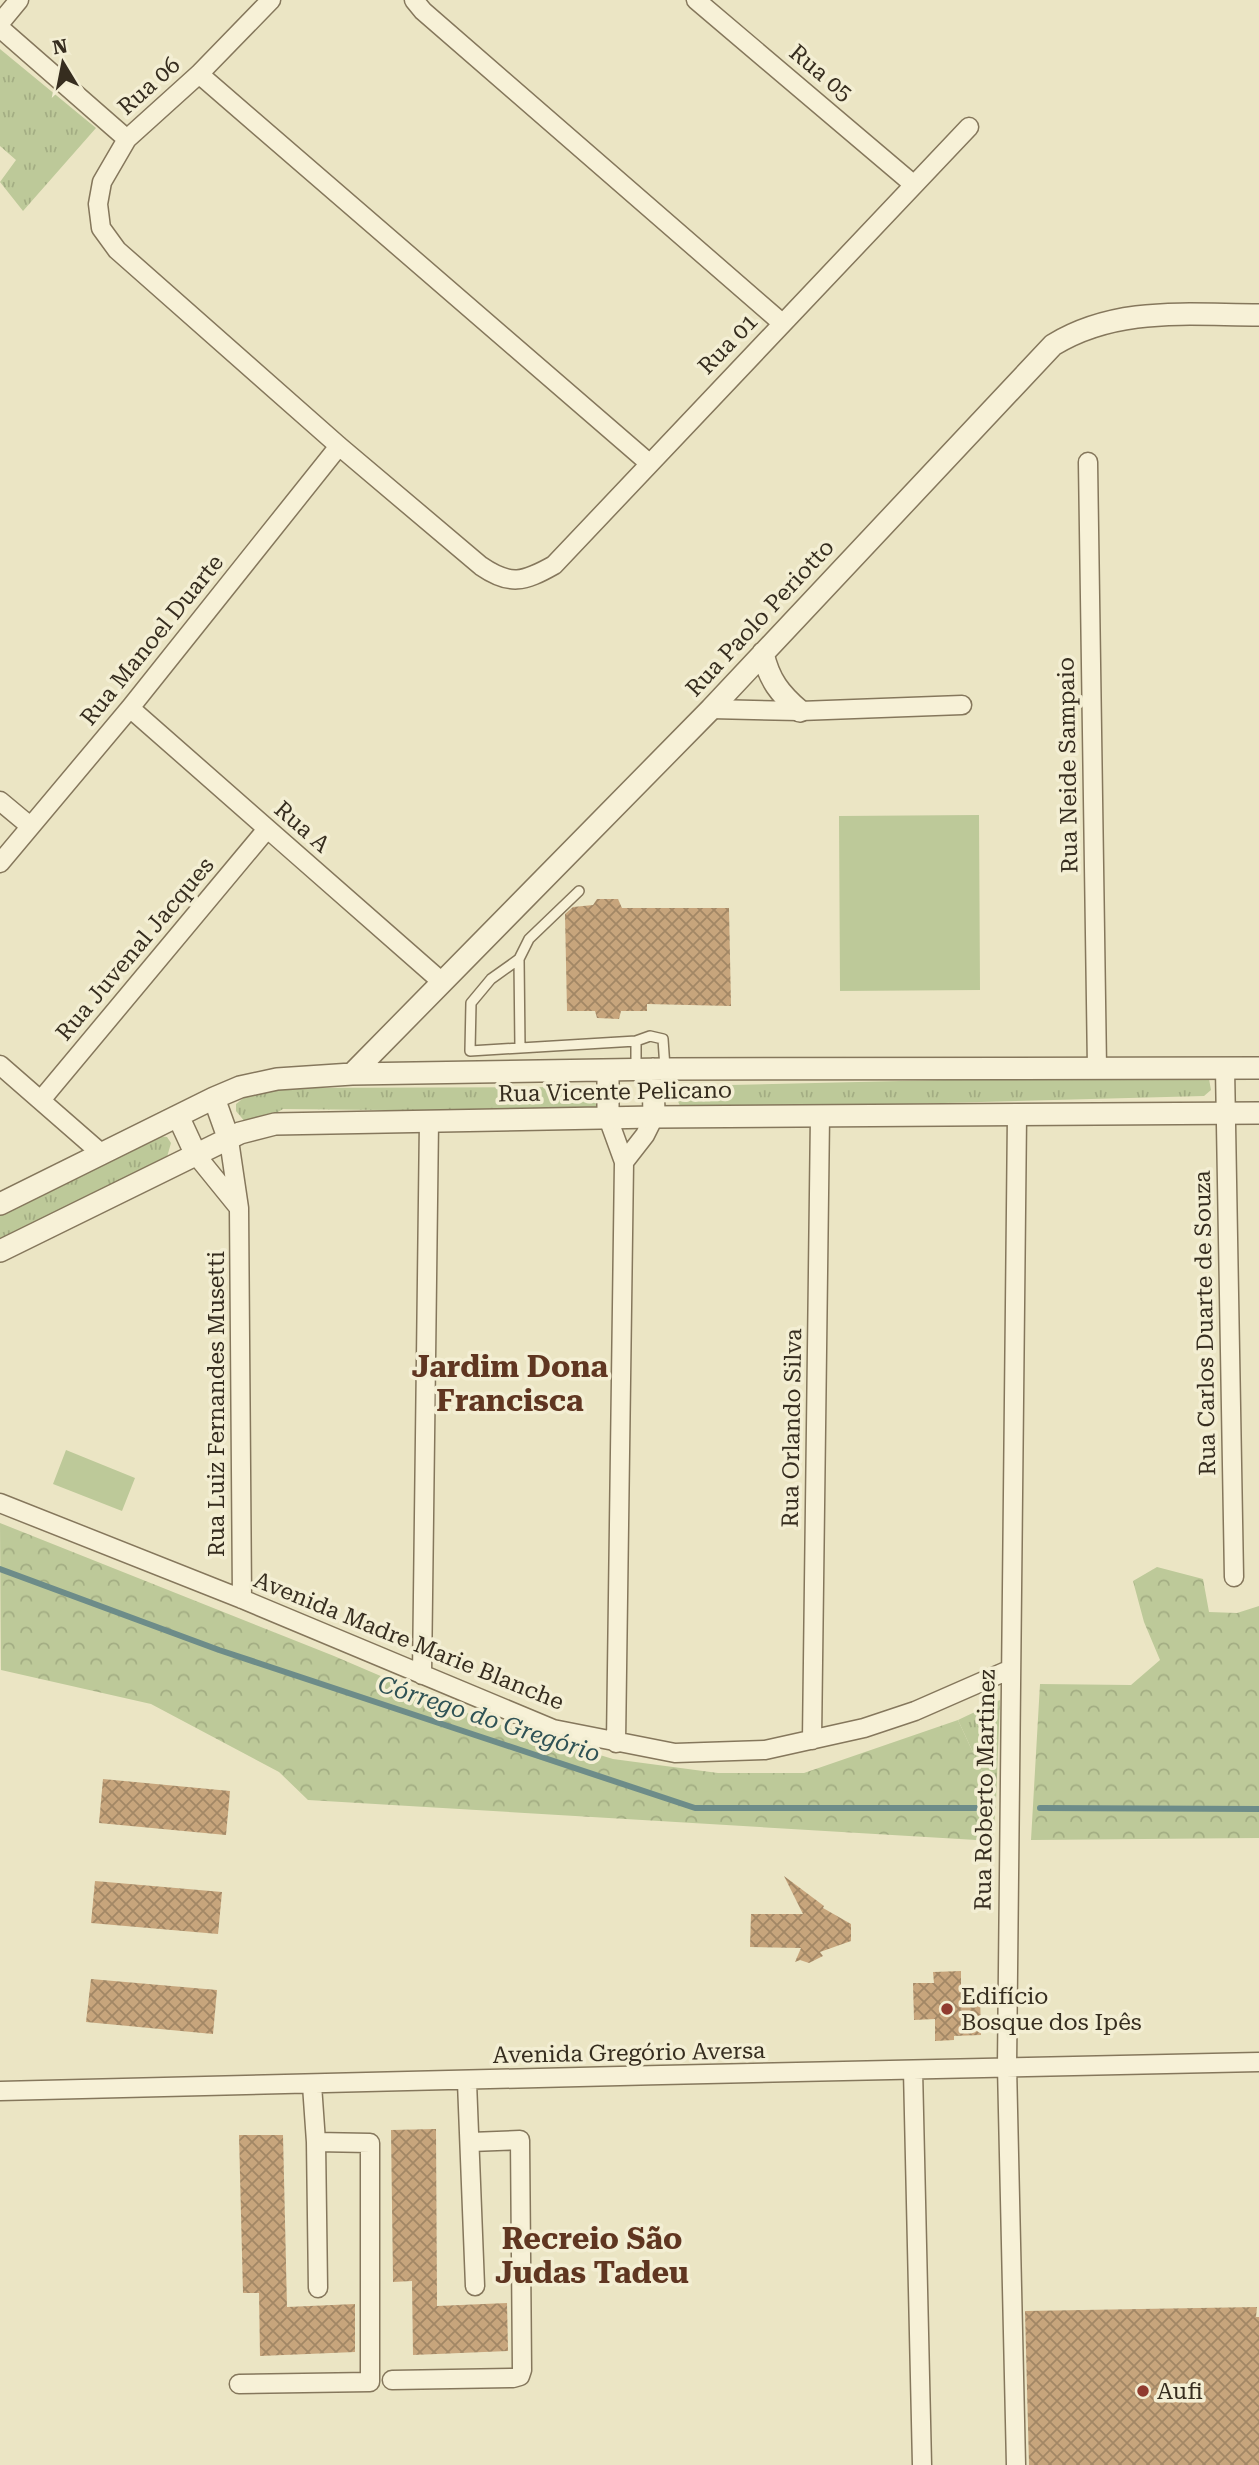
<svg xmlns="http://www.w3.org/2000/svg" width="1259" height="2465" font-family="'Roboto Serif',serif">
	<defs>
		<pattern id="grass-tufts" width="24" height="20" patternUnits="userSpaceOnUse" patternTransform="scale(1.75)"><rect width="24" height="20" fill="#bdc999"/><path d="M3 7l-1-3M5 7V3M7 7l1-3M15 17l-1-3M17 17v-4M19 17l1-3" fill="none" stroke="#a3ad83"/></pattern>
		<pattern id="forest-crowns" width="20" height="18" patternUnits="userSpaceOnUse" patternTransform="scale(1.75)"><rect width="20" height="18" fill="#bdc999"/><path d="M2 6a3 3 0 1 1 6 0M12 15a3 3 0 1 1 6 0" fill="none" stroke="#a3ad83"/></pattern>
		<pattern id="building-cross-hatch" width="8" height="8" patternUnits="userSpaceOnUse" patternTransform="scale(1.75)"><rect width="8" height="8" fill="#c7a57c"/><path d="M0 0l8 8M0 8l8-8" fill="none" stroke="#a28765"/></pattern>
	</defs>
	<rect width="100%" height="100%" fill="#ebe5c4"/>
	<path fill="url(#grass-tufts)" d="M0,49L96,128L23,211L0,182L16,160L0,146Z
		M1197,1074L1209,1079L1211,1090L1204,1096L685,1110L681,1108L676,1097L680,1089L685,1086Z
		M593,1087L598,1089L603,1100L595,1111L588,1112L283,1109L271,1116L246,1123L236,1111V1104L246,1096L278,1088Z
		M159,1136L167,1137L171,1143L167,1157L0,1239V1215Z
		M1000,1700L996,1802L958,1720Z"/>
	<path fill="url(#forest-crowns)" d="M0,1523L334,1656L481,1719L613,1759L718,1773H804L958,1720L996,1802L993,1841L308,1800L279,1772L151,1704L1,1670Z
		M1157,1567L1203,1579L1209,1612L1237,1613L1259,1606V1838L1031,1840L1040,1684L1131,1685L1160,1660L1144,1622L1133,1581Z"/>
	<path fill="#bdc999" d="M979,815L980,990L840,991L839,816Z
		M66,1450L135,1478L122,1511L53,1484Z"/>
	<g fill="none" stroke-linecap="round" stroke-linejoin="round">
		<path stroke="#6d8c89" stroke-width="6" d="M0,1569L219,1650L695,1808H982
			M1040,1808L1259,1809"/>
	</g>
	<path fill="url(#building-cross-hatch)" d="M597,899H618L622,908H729L731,1006L647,1004V1011H621L619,1019L597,1018L595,1011H567L565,914L573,907L593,905Z
		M103,1779L230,1791L226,1835L99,1823Z
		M784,1876L824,1906L823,1908L851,1924V1941L820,1952L823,1956L809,1963L800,1960L795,1962L801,1948L750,1947L751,1914H803Z
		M95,1881L222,1892L218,1934L91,1923Z
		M961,1971V1994L980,1993L981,2035L954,2036V2040L935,2041V2019L914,2020L913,1983H934L933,1972Z
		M91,1979L217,1990L213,2034L86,2022Z
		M436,2129L437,2306L507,2303L508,2351L413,2355L412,2281L393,2282L391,2130Z
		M239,2135H283L287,2307L355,2304V2352L260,2356L259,2293H243Z
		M1257,2307L1256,2317H1259V2465H1029L1025,2311Z"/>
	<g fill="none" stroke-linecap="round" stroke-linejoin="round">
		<g stroke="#85775c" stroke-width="12">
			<path id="service" d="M519,959L491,979L471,1003L470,1051L636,1041V1068
				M636,1041L650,1036L663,1039L665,1068
				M520,1048L519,959L529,939L579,891"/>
		</g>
		<g stroke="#85775c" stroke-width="21">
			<path id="minor" d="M271,0L199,74L127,139L102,182L98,204L101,228L117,250L339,446L481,566C510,586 524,582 554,565L969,127
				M414,0L423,11L782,323
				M696,0L913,184
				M0,23L19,0
				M0,28L127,139
				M199,74L649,463
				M1088,462L1097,1068
				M130,708L442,982
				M711,709L800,711L962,705
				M0,801L30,826
				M0,863L130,708L339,446
				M0,1065L102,1154
				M1225,1068L1234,1577
				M41,1100L267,829
				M608,1118L624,1162L616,1743
				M229,1140L239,1208L242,1599
				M196,1155L239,1208
				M624,1162L645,1135L654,1117
				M0,1503L242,1599L553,1729L675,1753L765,1750L864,1728L915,1711L1011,1669
				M422,1675L429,1121
				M812,1740L820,1116
				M913,2070L922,2465
				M467,2082L475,2286
				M312,2085L316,2142L318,2288
				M0,2091C420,2083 839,2068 1259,2062
				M392,2380L513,2378L520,2376L522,2370L520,2140L471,2142
				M239,2384L370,2382V2143L316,2142
				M1016,2465L1007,2066L1017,1115"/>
		</g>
		<g stroke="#85775c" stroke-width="24">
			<path id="tertiary" d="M763,653C769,680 780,694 800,711
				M653,1069L654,1117
				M608,1070V1118
				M352,1074L711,709L1053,345C1117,306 1187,315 1259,315
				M214,1098L229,1140
				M178,1116L196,1155
				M0,1204L214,1098L240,1087L277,1079L352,1074L665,1069L1259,1068
				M0,1251L240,1133L275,1124L654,1117L1259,1113"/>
		</g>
		<use href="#service" stroke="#f7f1d7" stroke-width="9"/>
		<use href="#minor" stroke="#f7f1d7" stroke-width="18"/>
		<use href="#tertiary" stroke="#f7f1d7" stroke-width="21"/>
	</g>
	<g fill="#903b2f" stroke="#f3eed3" stroke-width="2.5">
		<circle cx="947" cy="2009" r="7"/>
		<circle cx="1143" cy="2391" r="7"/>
	</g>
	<g text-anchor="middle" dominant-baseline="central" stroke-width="7" stroke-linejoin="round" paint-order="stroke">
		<g font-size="23" fill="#362d1f" stroke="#f3eed3">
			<text transform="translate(821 73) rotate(40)">Rua 05</text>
			<text transform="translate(149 86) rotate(-42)">Rua 06</text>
			<text transform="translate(728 344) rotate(-46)">Rua 01</text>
			<text transform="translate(760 618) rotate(-47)">Rua Paolo Periotto</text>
			<text transform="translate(152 640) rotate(-51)">Rua Manoel Duarte</text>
			<text transform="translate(1068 765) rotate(-91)">Rua Neide Sampaio</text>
			<text transform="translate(302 827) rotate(41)">Rua A</text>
			<text transform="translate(135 949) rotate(-50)">Rua Juvenal Jacques</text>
			<text transform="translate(615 1092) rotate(-1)">Rua Vicente Pelicano</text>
			<text transform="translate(1205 1323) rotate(-91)">Rua Carlos Duarte de Souza</text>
			<text transform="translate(216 1404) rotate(-90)">Rua Luiz Fernandes Musetti</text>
			<text transform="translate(792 1428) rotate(-89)">Rua Orlando Silva</text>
			<text transform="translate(409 1641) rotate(22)">Avenida Madre Marie Blanche</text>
			<text transform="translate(985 1790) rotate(-89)">Rua Roberto Martinez</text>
			<text transform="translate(629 2053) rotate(-1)">Avenida Gregório Aversa</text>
		</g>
		<g font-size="23" fill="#362d1f" stroke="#f3eed3" text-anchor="start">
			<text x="961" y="1996">Edifício<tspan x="961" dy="26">Bosque dos Ipês</tspan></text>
			<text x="1157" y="2391">Aufi</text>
		</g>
		<g font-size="24" font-style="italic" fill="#2f5255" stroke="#f3eed3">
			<text transform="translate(489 1719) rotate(18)">Córrego do Gregório</text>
		</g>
		<g font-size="30" font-weight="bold" fill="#603621" stroke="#f3eed3">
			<text x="510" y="1366">Jardim Dona<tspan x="510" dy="34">Francisca</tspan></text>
			<text x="592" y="2238">Recreio São<tspan x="592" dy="34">Judas Tadeu</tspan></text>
		</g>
	</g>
	<g transform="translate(63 63) rotate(350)" stroke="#f3eed3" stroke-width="5" paint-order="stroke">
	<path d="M0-5L12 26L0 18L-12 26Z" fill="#362d1f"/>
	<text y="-10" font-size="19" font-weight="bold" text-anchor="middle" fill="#362d1f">N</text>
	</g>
</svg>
